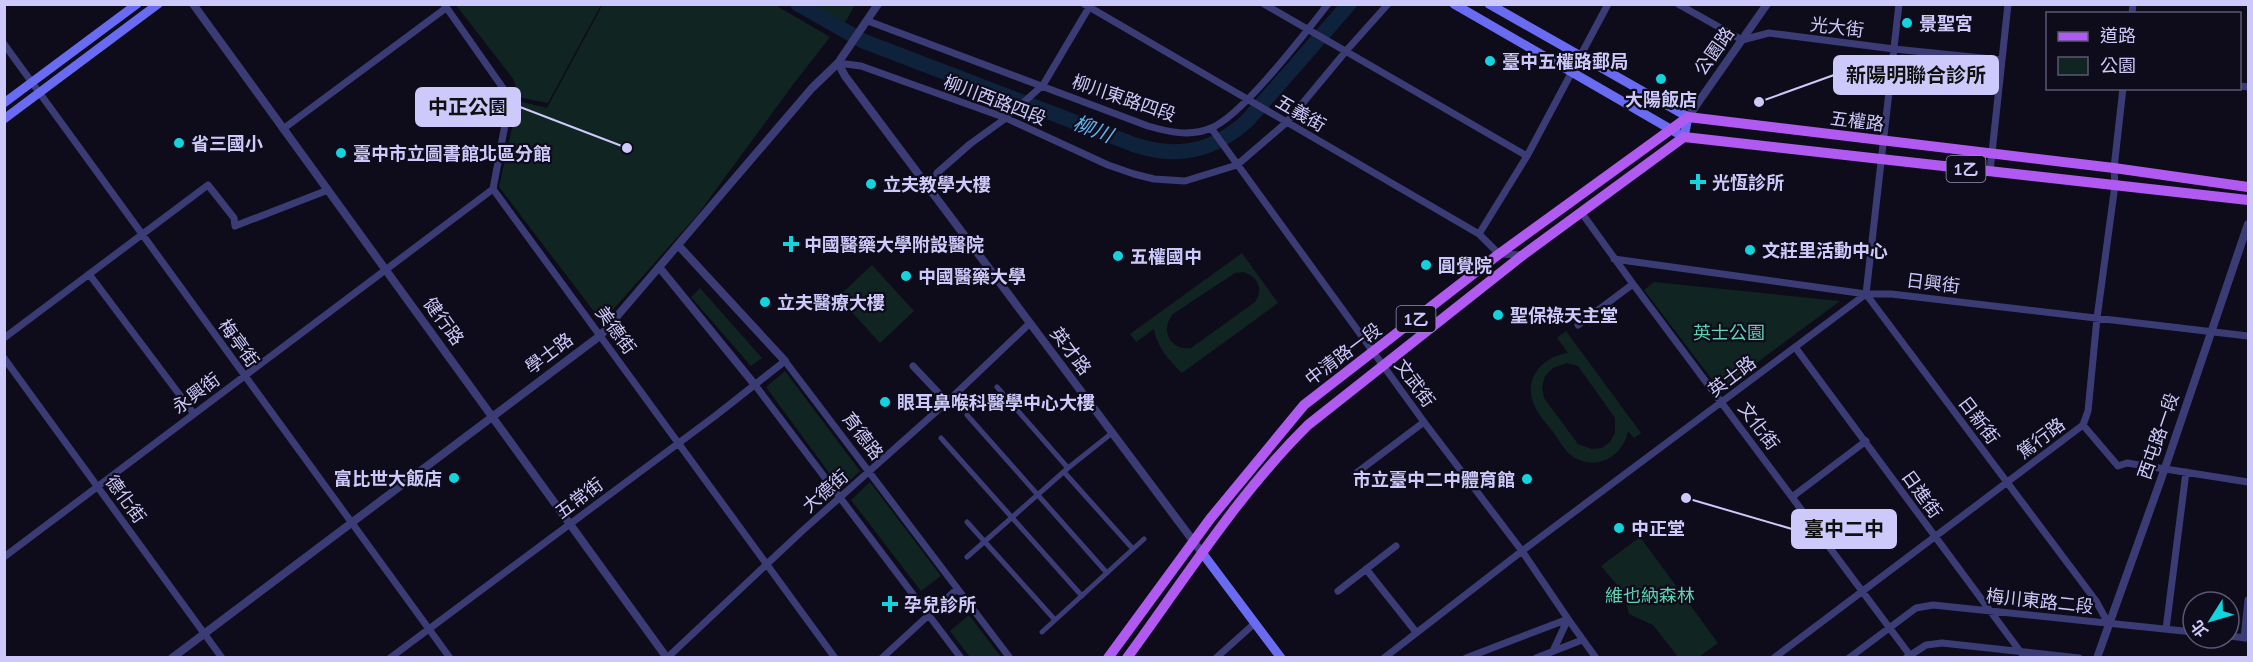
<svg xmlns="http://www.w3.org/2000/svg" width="2253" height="662" font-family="'PT Sans','Noto Sans TC',sans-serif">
	<rect width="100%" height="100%" fill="#0e0c1a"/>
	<path fill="#102422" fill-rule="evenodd" d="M603,4L775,5L830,37L795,82L698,214L602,322L499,187L518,101L547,108Z
		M456,5H601L548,103L518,97L514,80Z
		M811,5H855L844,24Z
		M1242,253L1278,303L1182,373C1169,360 1157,348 1154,329L1136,342L1130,334ZM1243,272C1258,276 1264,289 1255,302L1191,348C1171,351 1159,330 1173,314L1235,273Z
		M872,265L914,311L880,343L838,297Z
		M1654,282L1840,301L1720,390L1644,290Z
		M700,288L762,358L751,366L691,297Z
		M1566,331L1641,433L1634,438L1628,431C1624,455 1598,471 1575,458C1566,453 1560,442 1554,433C1547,424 1537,414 1533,402C1524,377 1544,356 1568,353L1557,338ZM1567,363L1578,366L1615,418V433L1610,442L1602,448L1592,449L1578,444L1544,398L1542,387L1545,376L1553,368Z
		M785,371L860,471L841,489L766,387Z
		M870,482L941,576L921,591L851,500Z
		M1640,537L1718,643L1699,657H1678L1653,625L1629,614L1623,592L1601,566Z
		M969,615L1001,657H970L950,631Z"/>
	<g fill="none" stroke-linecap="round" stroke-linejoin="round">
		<path stroke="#0f223c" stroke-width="15" d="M798,4L863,41L1135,145C1179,159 1213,151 1247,121L1349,4"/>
		<path stroke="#3b3c76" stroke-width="5" d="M997,387L1068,468
			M967,415L1107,573
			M941,438L1082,596
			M1064,472L1133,549
			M967,522L1055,620
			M967,557L1068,468L1112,433
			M1042,632L1144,539"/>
		<path stroke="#3b3c76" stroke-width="7" d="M444,4L510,98L493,189L835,658
			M1084,4L1479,234L1499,254L1523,255
			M1264,4L1527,156
			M1678,4L1742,40L1769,33L1894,49L2002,60
			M2132,14L2133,4
			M868,21L1148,126C1169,132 1190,137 1211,128C1242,116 1305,33 1328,4
			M4,44L450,658
			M838,63L861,66L1006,118L1108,165L1134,174L1154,179L1185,181L1237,165L1287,122L1346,51L1388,4
			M2240,86L2248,87
			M1211,128L1424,422L1522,551L1568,619L1553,651
			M283,129L446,8
			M1990,171L2008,4
			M932,193L937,173L970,144L1006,118L1043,85L1091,4
			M1581,212L1633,284L1912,658
			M1479,234L1527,156L1608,4
			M1614,259L1866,294H1891L2248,336
			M89,274L194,414
			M1866,294L2096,601L2108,623
			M1578,325L1633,284
			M4,338L208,185L234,218L235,226L328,190
			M1795,347L2025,658
			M4,358L222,658
			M913,366L947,402
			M755,385L961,658
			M2083,425L2118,466L2127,463L2248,482
			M1355,474L1424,422
			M1792,497L1866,441
			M4,557L493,189
			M1366,569L1416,632
			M1338,591L1396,546
			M2166,629L2186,472
			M2229,636L2246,638
			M2244,638L2248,600
			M390,658L715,416L785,361L1010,658
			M667,658L801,532L947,402L1030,323
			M882,658L957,589
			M1216,658L1255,623
			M1384,658L1522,551L1866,294L1899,4
			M1466,658L1568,619L1596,658
			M1536,658L1582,640
			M1774,658L2083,425L2088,411L2097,318L2115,185L2114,168L2123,88
			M1849,658L1916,608L1933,605L2193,632
			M1906,658L1926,645L1942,643L2079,658"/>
		<path stroke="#3b3c76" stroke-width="8" d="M193,4L667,658
			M838,63L845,76L1203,554
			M1688,117L1767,4
			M678,245L785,361
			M659,267L755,385
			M172,658L601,335L812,88L838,63L878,4
			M2097,658L2165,468L2248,224"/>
		<path stroke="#696cf2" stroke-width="9" d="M1454,4L1684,137L1688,117L1489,4
			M4,103L137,4
			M4,119L158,4
			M1203,554L1281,658"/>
		<path stroke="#b15af1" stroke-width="10" d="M1108,658L1210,519L1304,405L1499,254L1688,117L2114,168L2248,187
			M1127,658C1185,579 1238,494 1308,425L1523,255L1684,137L2248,200"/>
	</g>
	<g fill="#13d4de" stroke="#0e0c1a" stroke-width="2">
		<circle cx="1907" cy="23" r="6"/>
		<circle cx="1490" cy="61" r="6"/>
		<circle cx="1661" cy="79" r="6"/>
		<circle cx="179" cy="143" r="6"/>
		<circle cx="341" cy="153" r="6"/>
		<path d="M1695 173h6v6h6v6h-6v6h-6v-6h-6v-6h6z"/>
		<circle cx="871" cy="184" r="6"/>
		<path d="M788 235h6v6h6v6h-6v6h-6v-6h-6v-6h6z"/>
		<circle cx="1750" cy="250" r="6"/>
		<circle cx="1118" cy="256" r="6"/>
		<circle cx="1426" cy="265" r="6"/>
		<circle cx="906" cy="276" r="6"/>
		<circle cx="765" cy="302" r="6"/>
		<circle cx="1498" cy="315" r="6"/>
		<circle cx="885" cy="402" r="6"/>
		<circle cx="454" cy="478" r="6"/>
		<circle cx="1527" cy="479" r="6"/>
		<circle cx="1619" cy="528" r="6"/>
		<path d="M887 595h6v6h6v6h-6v6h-6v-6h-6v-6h6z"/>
	</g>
	<g text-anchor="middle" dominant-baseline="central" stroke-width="4.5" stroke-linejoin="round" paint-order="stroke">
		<g fill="#0e0c1a" stroke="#9491b8" stroke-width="1.5">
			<rect x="1946.5" y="156" width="39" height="26" rx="4.5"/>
			<rect x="1396.5" y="306" width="39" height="26" rx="4.5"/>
		</g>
		<g font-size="16" font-weight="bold" fill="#cdcafb">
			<text x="1966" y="169">1乙</text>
			<text x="1416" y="319">1乙</text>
		</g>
		<g font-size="18" font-weight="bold" fill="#cdcafb" stroke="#0e0c1a" text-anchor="start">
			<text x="1919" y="23">景聖宮</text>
			<text x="1502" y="61">臺中五權路郵局</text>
			<text x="1661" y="99" text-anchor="middle">大陽飯店</text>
			<text x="191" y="143">省三國小</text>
			<text x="353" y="153">臺中市立圖書館北區分館</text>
			<text x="1712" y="182">光恆診所</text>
			<text x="883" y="184">立夫教學大樓</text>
			<text x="804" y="244">中國醫藥大學附設醫院</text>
			<text x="1762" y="250">文莊里活動中心</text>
			<text x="1130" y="256">五權國中</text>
			<text x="1438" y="265">圓覺院</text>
			<text x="918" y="276">中國醫藥大學</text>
			<text x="777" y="302">立夫醫療大樓</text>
			<text x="1510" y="315">聖保祿天主堂</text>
			<text x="897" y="402">眼耳鼻喉科醫學中心大樓</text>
			<text x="442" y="478" text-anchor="end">富比世大飯店</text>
			<text x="1515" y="479" text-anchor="end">市立臺中二中體育館</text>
			<text x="1631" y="528">中正堂</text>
			<text x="904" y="604">孕兒診所</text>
		</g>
		<g font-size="18" fill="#cdcafb" stroke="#0e0c1a">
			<text transform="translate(1837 27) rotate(7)">光大街</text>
			<text transform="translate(1714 51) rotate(-55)">公園路</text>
			<text transform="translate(1124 98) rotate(19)">柳川東路四段</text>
			<text transform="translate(995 100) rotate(21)">柳川西路四段</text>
			<text transform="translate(1301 113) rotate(30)">五義街</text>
			<text transform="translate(1857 121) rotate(7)">五權路</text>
			<text transform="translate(1933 283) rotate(7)">日興街</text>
			<text transform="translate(444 321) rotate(54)">健行路</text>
			<text transform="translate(616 330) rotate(54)">美德街</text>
			<text transform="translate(239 343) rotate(54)">梅亭街</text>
			<text transform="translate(1071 351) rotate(53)">英才路</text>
			<text transform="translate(549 353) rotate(-37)">學士路</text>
			<text transform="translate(1343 354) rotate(-37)">中清路一段</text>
			<text transform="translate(1732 376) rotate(-37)">英士路</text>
			<text transform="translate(1415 383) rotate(54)">文武街</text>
			<text transform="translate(196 393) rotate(-37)">永興街</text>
			<text transform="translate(1979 420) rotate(53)">日新街</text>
			<text transform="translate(1759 426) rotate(53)">文化街</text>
			<text transform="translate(863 436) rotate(53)">育德路</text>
			<text transform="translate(2158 436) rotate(-71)">西屯路一段</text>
			<text transform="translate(2041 438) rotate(-37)">篤行路</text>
			<text transform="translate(825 491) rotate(-41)">大德街</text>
			<text transform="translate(1922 494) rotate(54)">日進街</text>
			<text transform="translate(579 498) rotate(-37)">五常街</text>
			<text transform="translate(126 499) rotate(54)">德化街</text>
			<text transform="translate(2040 601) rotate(6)">梅川東路二段</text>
		</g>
		<g font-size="18" fill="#5ed3b0" stroke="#0e0c1a">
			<text x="1729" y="332">英士公園</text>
			<text x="1650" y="595">維也納森林</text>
		</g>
		<g font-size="20" font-style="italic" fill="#61b6f2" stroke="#0e0c1a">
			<text transform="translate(1093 129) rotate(21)">柳川</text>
		</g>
	</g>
	<path fill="none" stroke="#cdcafb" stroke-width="2" d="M1759 102L1834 75M627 148L520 107M1686 498L1792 529"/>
	<g fill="#cdcafb" stroke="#0e0c1a" stroke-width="2">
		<circle cx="1759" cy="102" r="6"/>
		<circle cx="627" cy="148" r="6"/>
		<circle cx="1686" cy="498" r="6"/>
	</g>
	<g fill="#cdcafb" stroke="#cdcafb" stroke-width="2">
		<rect x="1834" y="56" width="164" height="38" rx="6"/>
		<rect x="416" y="88" width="104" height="38" rx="6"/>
		<rect x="1792" y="510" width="104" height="38" rx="6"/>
	</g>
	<g font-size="20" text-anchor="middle" font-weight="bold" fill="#111">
		<text x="1916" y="82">新陽明聯合診所</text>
		<text x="468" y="114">中正公園</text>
		<text x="1844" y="536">臺中二中</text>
	</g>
	<rect width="2253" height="662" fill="none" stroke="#cdcafb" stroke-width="12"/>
	<rect x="2046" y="12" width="195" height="78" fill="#0e0c1a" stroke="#5a5874" stroke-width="1.5"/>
	<rect x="2058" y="32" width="30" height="9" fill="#b15af1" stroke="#5a5874" stroke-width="1.5"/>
	<text x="2100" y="42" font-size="18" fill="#cdcafb">道路</text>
	<rect x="2058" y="57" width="30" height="18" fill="#102422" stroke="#5a5874" stroke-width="1.5"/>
	<text x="2100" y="72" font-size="18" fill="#cdcafb">公園</text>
	<g transform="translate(2211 620) rotate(233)"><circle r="28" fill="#0e0c1a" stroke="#5a5874" stroke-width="1.5"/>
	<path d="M0-4.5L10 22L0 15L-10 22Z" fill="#13d4de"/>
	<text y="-9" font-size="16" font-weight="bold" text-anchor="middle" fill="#cdcafb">北</text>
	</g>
</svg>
